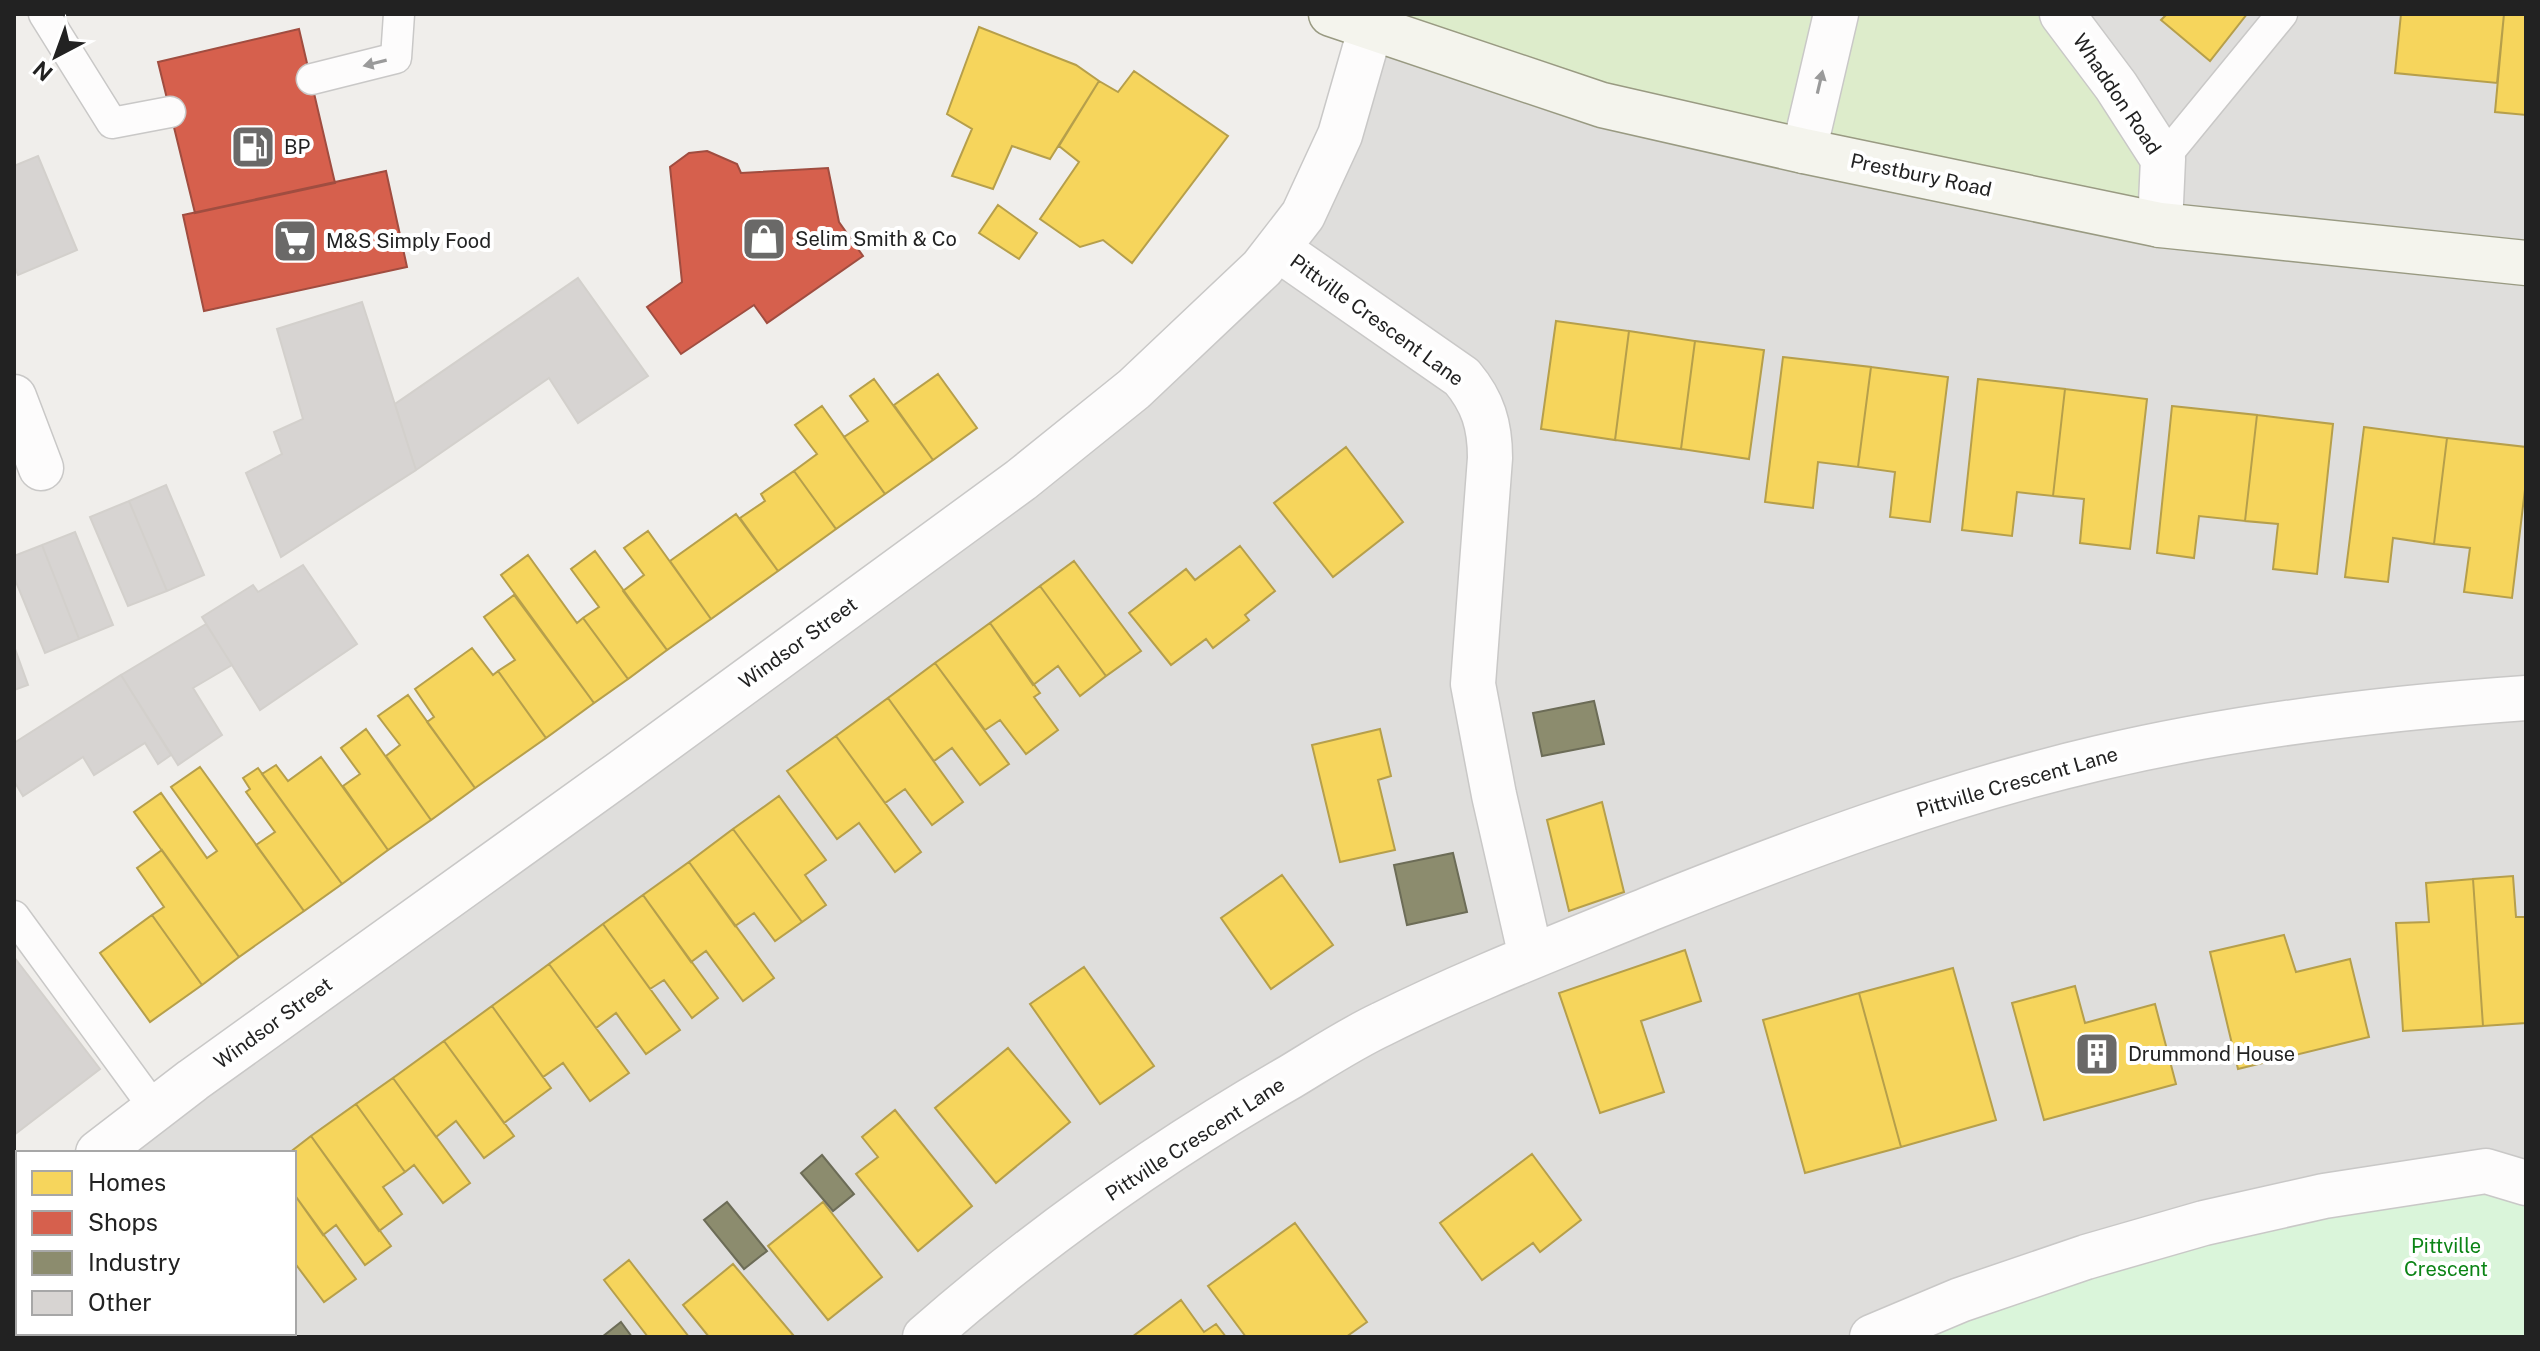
<svg xmlns="http://www.w3.org/2000/svg" width="2540" height="1351" font-family="'Public Sans',sans-serif">
	<rect width="100%" height="100%" fill="#f0eeeb"/>
	<path fill="#dfdedc" d="M1331,14H2526V1337H14V1218L18,1215V1333H294V1153H98L619,774L1262,268L1371,27Z"/>
	<path fill="#ddeccb" d="M1331,14H2062L2116,86L2160,225Z"/>
	<path fill="#daf5da" d="M2526,1183V1337H1872L2086,1257Z"/>
	<path fill="#f6d55c" stroke="#b69f4b" stroke-width="2" d="M2167,14H2247L2210,61L2161,20Z
		M2401,14H2504L2497,83L2395,73Z
		M2504,14H2526V115L2495,112Z
		M979,27L1076,65L1099,81L1050,159L1012,146L993,189L952,176L972,129L947,114Z
		M1134,71L1228,136L1132,263L1103,240L1080,247L1040,219L1079,162L1059,146L1099,81L1118,92Z
		M998,205L1037,233L1019,259L979,233Z
		M1556,321L1629,331L1615,440L1541,429Z
		M1629,331L1695,341L1681,449L1615,440Z
		M1695,341L1764,350L1749,459L1681,449Z
		M1783,357L1871,367L1858,467L1818,462L1813,508L1765,502Z
		M1871,367L1948,377L1930,522L1890,517L1895,472L1858,467Z
		M938,374L977,428L933,460L894,405Z
		M874,379L933,460L885,494L844,437L868,421L850,396Z
		M1978,379L2065,389L2053,496L2017,492L2012,536L1962,530Z
		M2065,389L2147,399L2130,549L2080,543L2084,499L2053,496Z
		M822,406L885,494L836,529L794,471L817,454L795,425Z
		M2172,406L2257,415L2245,521L2199,516L2194,558L2157,553Z
		M2257,415L2333,424L2317,574L2273,569L2278,524L2245,521Z
		M2364,427L2447,438L2434,544L2393,538L2388,582L2345,577Z
		M2447,438L2526,447V481L2512,598L2464,592L2470,548L2434,544Z
		M1346,447L1403,522L1333,577L1274,503Z
		M794,471L836,529L778,571L740,518L765,501L761,494Z
		M736,514L778,571L711,619L670,561Z
		M648,531L711,619L667,650L623,591L644,575L624,548Z
		M1240,546L1275,591L1245,615L1249,620L1213,648L1206,639L1171,665L1129,613L1186,569L1195,580Z
		M595,551L667,650L628,679L583,618L599,607L571,569Z
		M528,555L577,623L583,618L628,679L594,703L501,575Z
		M1074,561L1141,651L1106,676L1040,586Z
		M1040,586L1106,676L1080,696L1058,666L1033,685L990,623Z
		M514,595L594,703L546,738L498,671L515,660L484,617Z
		M990,623L1040,693L1034,697L1058,730L1026,754L1000,720L985,730L935,663Z
		M472,648L493,675L498,671L546,738L475,788L427,722L434,717L415,689Z
		M935,663L1009,764L980,785L952,748L934,761L888,698Z
		M408,695L475,788L431,820L386,756L400,745L378,716Z
		M888,698L963,802L932,825L905,789L885,803L836,736Z
		M366,729L431,820L388,850L343,786L360,774L341,748Z
		M1380,729L1391,776L1378,780L1395,850L1340,862L1312,745Z
		M836,736L921,852L895,872L859,823L837,839L787,771Z
		M321,757L388,850L342,884L262,774L276,765L288,781Z
		M200,767L304,911L239,957L134,812L161,793L207,858L217,851L171,787Z
		M258,768L342,884L304,911L256,845L275,832L246,792L250,789L243,778Z
		M779,796L826,860L805,875L826,905L802,922L733,829Z
		M1602,802L1624,892L1569,911L1547,820Z
		M733,829L802,922L775,941L754,913L735,926L689,862Z
		M162,850L239,957L202,985L152,915L164,907L137,868Z
		M689,862L774,978L743,1001L706,951L691,962L643,895Z
		M1282,875L1333,945L1271,989L1221,918Z
		M2513,876L2516,917H2526V1023L2483,1026L2473,879Z
		M2473,879L2483,1026L2403,1031L2396,923L2429,922L2426,883Z
		M643,895L718,998L692,1018L664,980L650,989L603,924Z
		M152,915L202,985L150,1022L100,953Z
		M603,924L680,1030L646,1054L616,1013L596,1028L549,964Z
		M2284,935L2296,972L2350,959L2369,1037L2238,1069L2210,952Z
		M1685,950L1701,1001L1641,1021L1664,1092L1600,1113L1559,993Z
		M549,964L629,1073L590,1101L563,1063L543,1077L492,1006Z
		M1084,967L1154,1066L1100,1104L1030,1004Z
		M1953,968L1996,1120L1901,1147L1859,993Z
		M2075,986L2085,1023L2155,1004L2176,1084L2044,1120L2012,1003Z
		M1859,993L1901,1147L1805,1173L1763,1020Z
		M492,1006L551,1088L504,1123L444,1041Z
		M444,1041L514,1136L484,1158L456,1121L436,1137L393,1078Z
		M1008,1048L1070,1122L996,1183L935,1108Z
		M393,1078L470,1183L443,1203L414,1165L405,1172L356,1104Z
		M356,1104L405,1172L383,1187L402,1214L379,1231L311,1136Z
		M895,1110L972,1206L918,1251L856,1174L878,1157L862,1137Z
		M311,1136L391,1246L365,1265L336,1225L323,1235L294,1194V1153H289Z
		M1532,1154L1581,1220L1540,1252L1533,1243L1482,1280L1440,1223Z
		M294,1194L356,1279L324,1302L294,1262Z
		M823,1202L882,1277L828,1320L768,1246Z
		M1295,1223L1367,1322L1346,1337H1246L1208,1286Z
		M629,1260L689,1337H648L604,1280Z
		M733,1264L794,1336L709,1337L683,1305Z
		M1181,1300L1204,1332L1216,1324L1226,1337H1132Z
		M77,1333H133L136,1337H80Z
		M211,1333H256L258,1337H214Z"/>
	<path fill="#d6604d" stroke="#a04d40" stroke-width="2" d="M299,29L335,183L195,213L158,62Z
		M707,151L737,164L741,173L828,168L839,222L863,256L767,323L754,305L681,354L647,307L682,282L670,167L689,153Z
		M386,171L407,267L204,311L183,215Z"/>
	<path fill="#8c8c6e" stroke="#6c6c57" stroke-width="2" d="M1594,701L1604,744L1542,756L1533,713Z
		M1453,853L1467,912L1407,925L1394,865Z
		M822,1155L854,1194L833,1211L801,1173Z
		M727,1202L767,1251L744,1269L704,1220Z
		M621,1322L632,1337H602Z"/>
	<path fill="#d7d4d2" stroke="#d3d0cc" stroke-width="2" d="M38,156L77,250L18,275L14,265V166Z
		M578,278L648,376L578,423L549,378L416,470L395,404Z
		M362,302L416,470L281,557L246,473L282,454L274,432L303,419L277,329Z
		M166,485L204,575L167,591L129,501Z
		M129,501L167,591L128,606L90,517Z
		M75,532L113,625L79,639L42,545Z
		M42,545L79,639L45,653L14,577V556Z
		M303,565L357,644L260,710L202,617L253,585L258,592Z
		M206,624L232,665L193,688L222,735L178,765L121,675Z
		M14,646L28,685L14,690Z
		M121,675L171,755L158,764L145,743L94,775L83,757L23,796L14,781V743Z
		M14,957L100,1069L14,1135Z"/>
	<g fill="none" stroke-linecap="round" stroke-linejoin="round">
		<g stroke="#c9c8c7" stroke-width="33">
			<path id="lane" d="M44,14L112,123L170,112
				M312,79L396,58L399,14
				M2163,159L2282,14
				M14,916L155,1109"/>
		</g>
		<g stroke="#c9c8c7" stroke-width="47">
			<path id="street" d="M2062,14L2116,86L2163,159L2160,225
				M1804,151L1836,14
				M1278,249L1462,377C1483,402 1490,425 1490,458L1473,684L1494,795L1531,957
				M14,397L41,468
				M98,1153L193,1080L619,774L1021,480L1134,389L1262,268L1303,215L1340,135L1371,27
				M14,1218L18,1215
				M925,1337C1037,1239 1161,1151 1290,1077C1320,1059 1350,1039 1382,1024C1468,981 1559,946 1649,909C1796,850 1945,794 2099,758C2240,725 2382,708 2526,698
				M1872,1337L1960,1300L2086,1257L2204,1223L2324,1196L2486,1171L2526,1183"/>
		</g>
		<g stroke="#999a82" stroke-width="47">
			<path id="secondary" d="M1331,14L1602,105L1804,151L2160,225L2526,263"/>
		</g>
		<use href="#lane" stroke="#fdfcfc" stroke-width="30"/>
		<use href="#street" stroke="#fdfcfc" stroke-width="44"/>
		<use href="#secondary" stroke="#f4f4ed" stroke-width="44"/>
	</g>
	<defs><path id="oneway-solid" d="M-6-.8H1V-3.2L6.5 0L1 3.2V.8H-6Z" transform="scale(2)"/></defs>
	<g fill="#9a9a9a">
		<use href="#oneway-solid" transform="translate(375 63) rotate(166)"/>
		<use href="#oneway-solid" transform="translate(1820 82) rotate(-77)"/>
	</g>
	<defs>
		<g id="fuel-square" transform="scale(2.3)"><rect x="-9" y="-9" width="18" height="18" rx="4" fill="#6a6968" stroke="#fff"/><path d="M-5.5-6h7V0h2V4h1.3V-2.5L3-4.5l.8-.8L6-3V5H2.5V1h-1V6h-7ZM-4.2-4.7v3.2H.2V-4.7Z" fill="#fff"/></g>
		<g id="shop-square" transform="scale(2.3)"><rect x="-9" y="-9" width="18" height="18" rx="4" fill="#6a6968" stroke="#fff"/><path d="M-5-2.5h2.3a2.7 3.5 0 0 1 5.4 0H5L5.5 6h-11ZM-1.5-2.5h3a1.5 2.3 0 0 0-3 0Z" fill="#fff"/></g>
		<g id="supermarket-square" transform="scale(2.3)"><rect x="-9" y="-9" width="18" height="18" rx="4" fill="#6a6968" stroke="#fff"/><path d="M-6-5.5h2.5l.6 2H6L4.5 2H-2.5L-4.4-4H-6ZM-1.5 3.2a1.3 1.3 0 1 0 .1 0ZM3 3.2a1.3 1.3 0 1 0 .1 0Z" fill="#fff"/></g>
		<g id="building-square" transform="scale(2.3)"><rect x="-9" y="-9" width="18" height="18" rx="4" fill="#6a6968" stroke="#fff"/><path d="M-4-6H4V6H1V3H-1V6H-4ZM-2.5-4.3h1.7v1.8h-1.7ZM.8-4.3h1.7v1.8H.8ZM-2.5-1h1.7V.8h-1.7ZM.8-1h1.7V.8H.8Z" fill="#fff"/></g>
	</defs>
	<g fill-rule="evenodd">
		<use href="#fuel-square" x="253" y="147"/>
		<use href="#shop-square" x="764" y="239"/>
		<use href="#supermarket-square" x="295" y="241"/>
		<use href="#building-square" x="2097" y="1054"/>
	</g>
	<g text-anchor="middle" dominant-baseline="central" stroke-width="8" stroke-linejoin="round" paint-order="stroke">
		<g font-size="20" fill="#222" stroke="#fff">
			<text transform="translate(2117 94) rotate(56)">Whaddon Road</text>
			<text transform="translate(1921 175) rotate(12)">Prestbury Road</text>
			<text transform="translate(1377 320) rotate(36)">Pittville Crescent Lane</text>
			<text transform="translate(798 643) rotate(-36)">Windsor Street</text>
			<text transform="translate(2017 782) rotate(-16)">Pittville Crescent Lane</text>
			<text transform="translate(273 1023) rotate(-36)">Windsor Street</text>
			<text transform="translate(1195 1139) rotate(-33)">Pittville Crescent Lane</text>
		</g>
		<g font-size="20" fill="#222" stroke="#fff" text-anchor="start">
			<text x="284" y="147">BP</text>
			<text x="795" y="239">Selim Smith &amp; Co</text>
			<text x="326" y="241">M&amp;S Simply Food</text>
			<text x="2128" y="1054">Drummond House</text>
		</g>
		<g font-size="20" fill="#0c8416" stroke="#fff">
			<text x="2446" y="1246">Pittville<tspan x="2446" dy="23">Crescent</tspan></text>
		</g>
	</g>
	<rect width="2540" height="1351" fill="none" stroke="#222222" stroke-width="32"/>
	<rect x="16" y="1151" width="280" height="184" fill="#ffffff" stroke="#a7a7a7" stroke-width="2"/>
	<rect x="32" y="1171" width="40" height="24" fill="#f6d55c" stroke="#a7a7a7" stroke-width="2"/>
	<text x="88" y="1191" font-size="24" fill="#222222">Homes</text>
	<rect x="32" y="1211" width="40" height="24" fill="#d6604d" stroke="#a7a7a7" stroke-width="2"/>
	<text x="88" y="1231" font-size="24" fill="#222222">Shops</text>
	<rect x="32" y="1251" width="40" height="24" fill="#8c8c6e" stroke="#a7a7a7" stroke-width="2"/>
	<text x="88" y="1271" font-size="24" fill="#222222">Industry</text>
	<rect x="32" y="1291" width="40" height="24" fill="#d7d4d2" stroke="#a7a7a7" stroke-width="2"/>
	<text x="88" y="1311" font-size="24" fill="#222222">Other</text>
	<g transform="translate(56 56) rotate(221)" stroke="#ffffff" stroke-width="6" paint-order="stroke">
	<path d="M0-6L14 30L0 20L-14 30Z" fill="#222222"/>
	<text y="-12" font-size="22" font-weight="bold" text-anchor="middle" fill="#222222">N</text>
	</g>
</svg>
